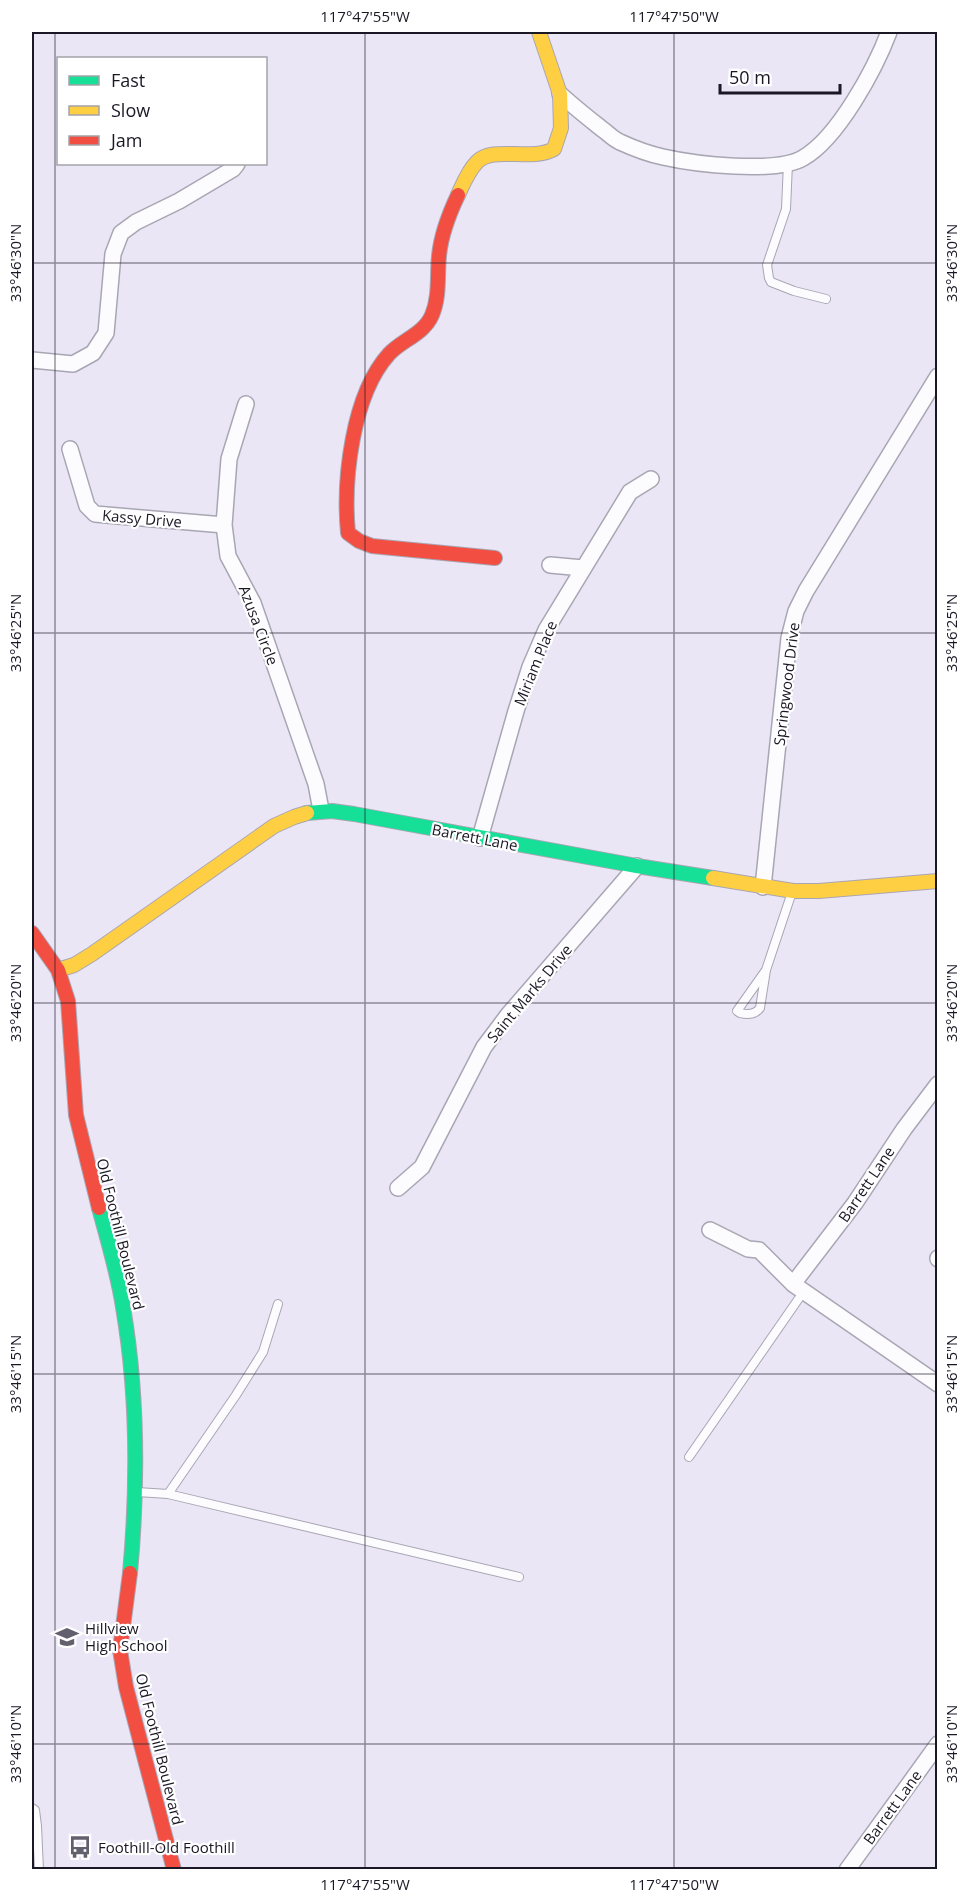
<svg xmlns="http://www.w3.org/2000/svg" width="969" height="1901" font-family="'Open Sans',sans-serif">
	<rect width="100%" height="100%" fill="#eae6f6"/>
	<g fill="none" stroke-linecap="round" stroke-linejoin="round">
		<g stroke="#a9a6b3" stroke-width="10">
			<path id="lane" d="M788,163L786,209L767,265L769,278L771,282L794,291L826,299
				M766,970L737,1011L740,1013C748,1015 755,1015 760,1008L766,970L792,892
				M689,1457L804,1291
				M137,1492L168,1494L519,1577
				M168,1494L236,1395L263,1352L278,1304
				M32,1808L35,1810L37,1826L39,1870"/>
		</g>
		<g stroke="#a9a6b3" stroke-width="18">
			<path id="street" d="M560,94C573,106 587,117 602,129C608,133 613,139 620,142C633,148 649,154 663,157C694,164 776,174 803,158C838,138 875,69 889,32
				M32,360L73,364L93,353L106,333L113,254L121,233L136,222L179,201L233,169L237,164
				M246,404L229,459L224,525L228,556L253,603L316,784L321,810
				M70,449L87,506L95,514L224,525
				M550,565L583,568
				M480,838L516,711L530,667L546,630L630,492L651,479
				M763,887L789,638L796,611L806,591L938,376
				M398,1188L422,1167L484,1047L508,1015L637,866
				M710,1230L748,1249L759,1250L793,1284L938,1384
				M938,1258V1259
				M793,1284L855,1203L904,1129L938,1084
				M847,1870L938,1744"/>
		</g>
		<g stroke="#a9a6b3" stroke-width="16">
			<path id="fast" d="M307,813L332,811L354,814L637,866L713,878
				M99,1208C108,1241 118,1274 123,1307C138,1395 138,1485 130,1573"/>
		</g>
		<g stroke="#a9a6b3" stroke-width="16">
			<path id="slow" d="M458,195C463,184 468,171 477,162C493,145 531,162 554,149L561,128L560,94L539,32
				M713,878L793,891H819L938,881
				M58,970L74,965L92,954L274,826L294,817L307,813"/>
		</g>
		<g stroke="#a9a6b3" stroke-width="16">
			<path id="jam" d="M458,195C449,214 441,234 439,256C437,275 440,296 432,315C424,334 402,340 389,354C352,395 343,480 348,533L359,541L372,546L495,558
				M32,933L58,970L68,1001L76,1115L99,1208
				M130,1573L120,1650L126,1687L174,1870"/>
		</g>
		<use href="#lane" stroke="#fcfbfe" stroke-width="8"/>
		<use href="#street" stroke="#fcfbfe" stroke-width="15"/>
		<use href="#fast" stroke="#16e098" stroke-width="14"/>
		<use href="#slow" stroke="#ffcf43" stroke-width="14"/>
		<use href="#jam" stroke="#f24e42" stroke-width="14"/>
	</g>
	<path fill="none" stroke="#1b1825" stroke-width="1.5" stroke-opacity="0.45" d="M55,32V1870M365,32V1870M674,32V1870M32,263H938M32,633H938M32,1003H938M32,1374H938M32,1744H938"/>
	<defs>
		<g id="school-bare" transform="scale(1.8)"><path d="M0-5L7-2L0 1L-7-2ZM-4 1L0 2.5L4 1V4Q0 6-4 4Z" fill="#63606e" stroke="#fff" stroke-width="2.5" paint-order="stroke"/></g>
		<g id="bus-bare" transform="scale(1.8)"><path d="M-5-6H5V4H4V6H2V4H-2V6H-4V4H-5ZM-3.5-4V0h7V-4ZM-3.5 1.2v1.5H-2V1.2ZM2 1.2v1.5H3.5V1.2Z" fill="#63606e" stroke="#fff" stroke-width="2.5" paint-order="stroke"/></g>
	</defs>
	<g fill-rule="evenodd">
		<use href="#school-bare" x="67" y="1637"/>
		<use href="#bus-bare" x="80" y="1847"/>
	</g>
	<g text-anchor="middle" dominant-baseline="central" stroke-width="4.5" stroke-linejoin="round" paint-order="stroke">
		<g font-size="15" fill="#1b1825" stroke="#fff">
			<text transform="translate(142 518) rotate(5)">Kassy Drive</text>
			<text transform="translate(259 625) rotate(69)">Azusa Circle</text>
			<text transform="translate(535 663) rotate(-68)">Miriam Place</text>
			<text transform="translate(786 684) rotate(-83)">Springwood Drive</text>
			<text transform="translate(475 837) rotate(11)">Barrett Lane</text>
			<text transform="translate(529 993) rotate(-50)">Saint Marks Drive</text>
			<text transform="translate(866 1184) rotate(-56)">Barrett Lane</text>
			<text transform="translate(121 1234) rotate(76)">Old Foothill Boulevard</text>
			<text transform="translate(160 1749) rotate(76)">Old Foothill Boulevard</text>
			<text transform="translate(892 1807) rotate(-54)">Barrett Lane</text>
		</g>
		<g font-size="15" fill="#1b1825" stroke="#fff" text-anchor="start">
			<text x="85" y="1628">Hillview<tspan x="85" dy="17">High School</tspan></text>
			<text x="98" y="1847">Foothill-Old Foothill</text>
		</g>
	</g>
	<rect width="969" height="1901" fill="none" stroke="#ffffff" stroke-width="66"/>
	<rect x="57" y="57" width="210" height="108" fill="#ffffff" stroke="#a4a3a8" stroke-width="1.5"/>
	<rect x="69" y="76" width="30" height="9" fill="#16e098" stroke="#a4a3a8" stroke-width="1.5"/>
	<text x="111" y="87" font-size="18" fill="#1b1825">Fast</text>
	<rect x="69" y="106" width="30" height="9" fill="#ffcf43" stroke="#a4a3a8" stroke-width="1.5"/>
	<text x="111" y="117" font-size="18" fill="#1b1825">Slow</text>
	<rect x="69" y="136" width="30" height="9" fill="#f24e42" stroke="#a4a3a8" stroke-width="1.5"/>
	<text x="111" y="147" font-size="18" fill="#1b1825">Jam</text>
	<path d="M720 84v9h120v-9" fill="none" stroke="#1b1825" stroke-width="3"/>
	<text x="729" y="84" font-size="18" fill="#1b1825" stroke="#ffffff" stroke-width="4.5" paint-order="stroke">50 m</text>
	<rect x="33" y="33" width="903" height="1835" fill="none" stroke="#1b1825" stroke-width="2"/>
	<g font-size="15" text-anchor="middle" fill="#1b1825">
		<text x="365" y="22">117°47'55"W</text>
		<text x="674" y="22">117°47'50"W</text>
		<text transform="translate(16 263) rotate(-90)" y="5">33°46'30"N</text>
		<text transform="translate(952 263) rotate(-90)" y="5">33°46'30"N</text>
		<text transform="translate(16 633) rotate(-90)" y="5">33°46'25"N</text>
		<text transform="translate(952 633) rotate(-90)" y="5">33°46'25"N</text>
		<text transform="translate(16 1003) rotate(-90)" y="5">33°46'20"N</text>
		<text transform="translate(952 1003) rotate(-90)" y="5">33°46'20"N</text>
		<text transform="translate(16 1374) rotate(-90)" y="5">33°46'15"N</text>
		<text transform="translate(952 1374) rotate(-90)" y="5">33°46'15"N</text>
		<text transform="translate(16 1744) rotate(-90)" y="5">33°46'10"N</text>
		<text transform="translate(952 1744) rotate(-90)" y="5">33°46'10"N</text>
		<text x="365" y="1890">117°47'55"W</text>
		<text x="674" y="1890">117°47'50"W</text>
	</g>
</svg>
